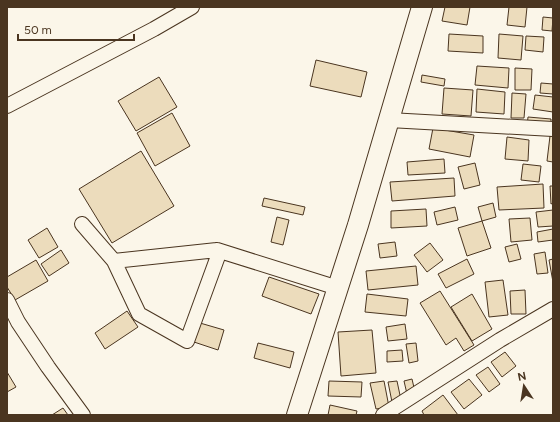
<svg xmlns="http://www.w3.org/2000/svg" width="560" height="422" font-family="Figtree,sans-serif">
	<rect width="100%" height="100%" fill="#fbf6e9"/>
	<path fill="#ecdcbc" stroke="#4a3520" d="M445,7H470L467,25L442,21Z
		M509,7H527L525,27L507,25Z
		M543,17L553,18L552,31L542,30Z
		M449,34L483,36V53L448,51Z
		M499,34L523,36L521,60L498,58Z
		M526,36L544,37L543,52L525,50Z
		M316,60L367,72L361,97L310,86Z
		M477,66L509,68L508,88L475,85Z
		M515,68L532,69L531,90H515Z
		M422,75L445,79L444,86L421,82Z
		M159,77L177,107L136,131L118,101Z
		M541,83L553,84V94L540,93Z
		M444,88L473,90L471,116L442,114Z
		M477,89L505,92L504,114L476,112Z
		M512,93L526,94L524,118H511Z
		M535,95L553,97V112L533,109Z
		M172,113L190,146L155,166L137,133Z
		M528,117L551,119V129L527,127Z
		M433,128L474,135L470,157L429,149Z
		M550,136H553V162L547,161Z
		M507,137L529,140L528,161L505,159Z
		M141,151L174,206L112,243L79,189Z
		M444,159L445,173L408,175L407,162Z
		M475,163L480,185L464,189L458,167Z
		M523,164L541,166L539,182L521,180Z
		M454,178L455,196L392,201L390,182Z
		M543,184L544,208L499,210L497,187Z
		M550,186H553V203L551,204Z
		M264,198L305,207L303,215L262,206Z
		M493,203L496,217L482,221L478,207Z
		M455,207L458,220L437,225L434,212Z
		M426,209L427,226L391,228V211Z
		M553,210V226L538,227L536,212Z
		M277,217L289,220L283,245L271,242Z
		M530,218L532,240L511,242L509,219Z
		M482,221L491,248L467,256L458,228Z
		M47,228L58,247L39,258L28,240Z
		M553,229V240L538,242L537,232Z
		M395,242L397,256L380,258L378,244Z
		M430,243L443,260L427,272L414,255Z
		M517,244L521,259L509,262L505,247Z
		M61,250L69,263L49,276L41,264Z
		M545,252L548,273L537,274L534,254Z
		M467,259L474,274L446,288L438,274Z
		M553,259V282L549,260Z
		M36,260L48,281L15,300L7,287V277Z
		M416,266L418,285L368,290L366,271Z
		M269,277L319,294L311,314L262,296Z
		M503,280L508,315L489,317L485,282Z
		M525,290L526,314H511L510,291Z
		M440,291L474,345L464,351L456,338L446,345L420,303Z
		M367,294L408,299L406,316L365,312Z
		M472,294L492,329L472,341L451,307Z
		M127,311L138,327L105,349L95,333Z
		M200,323L224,330L218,350L194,342Z
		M405,324L407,339L388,341L386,327Z
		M372,330L376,373L341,376L338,332Z
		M258,343L294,352L290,368L254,358Z
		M416,343L418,361L409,363L406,344Z
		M402,350L403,361L387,362V351Z
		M505,352L516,366L502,377L491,362Z
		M488,367L500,384L489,392L476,375Z
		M7,372L16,387L7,392Z
		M412,379L415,392L407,394L404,381Z
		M469,379L482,395L464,409L451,392Z
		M329,381L362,382L361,397L328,396Z
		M384,381L389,407L376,409L370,383Z
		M397,381L401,400L392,402L388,382Z
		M443,395L458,415H424L422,411Z
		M330,405L357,411L356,415H328Z
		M63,408L68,415H52Z"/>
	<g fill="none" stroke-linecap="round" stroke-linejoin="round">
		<g stroke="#4a3520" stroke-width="16">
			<path id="street" d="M7,106L154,29L192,7
				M389,120L553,129
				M82,224L114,261L217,250L338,288
				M114,261L139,314L187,341L218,256L217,250
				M7,300L18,322L48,367L83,415
				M383,415L500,340L553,309"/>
		</g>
		<g stroke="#4a3520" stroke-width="22">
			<path id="secondary" d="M297,415L358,225L422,7"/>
		</g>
		<use href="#street" stroke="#fbf6e9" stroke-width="14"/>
		<use href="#secondary" stroke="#fbf6e9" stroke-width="20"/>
	</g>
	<rect width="560" height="422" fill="none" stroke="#4a3520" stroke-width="16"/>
	<g transform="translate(524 386) rotate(348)" stroke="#fbf6e9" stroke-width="3" paint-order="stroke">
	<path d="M0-3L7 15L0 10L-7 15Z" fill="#4a3520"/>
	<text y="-6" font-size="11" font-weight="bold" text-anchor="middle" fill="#4a3520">N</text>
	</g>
	<path d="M18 34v6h116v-6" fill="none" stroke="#4a3520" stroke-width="2"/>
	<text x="24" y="34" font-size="12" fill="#4a3520" stroke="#fbf6e9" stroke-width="3" paint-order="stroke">50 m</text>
</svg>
